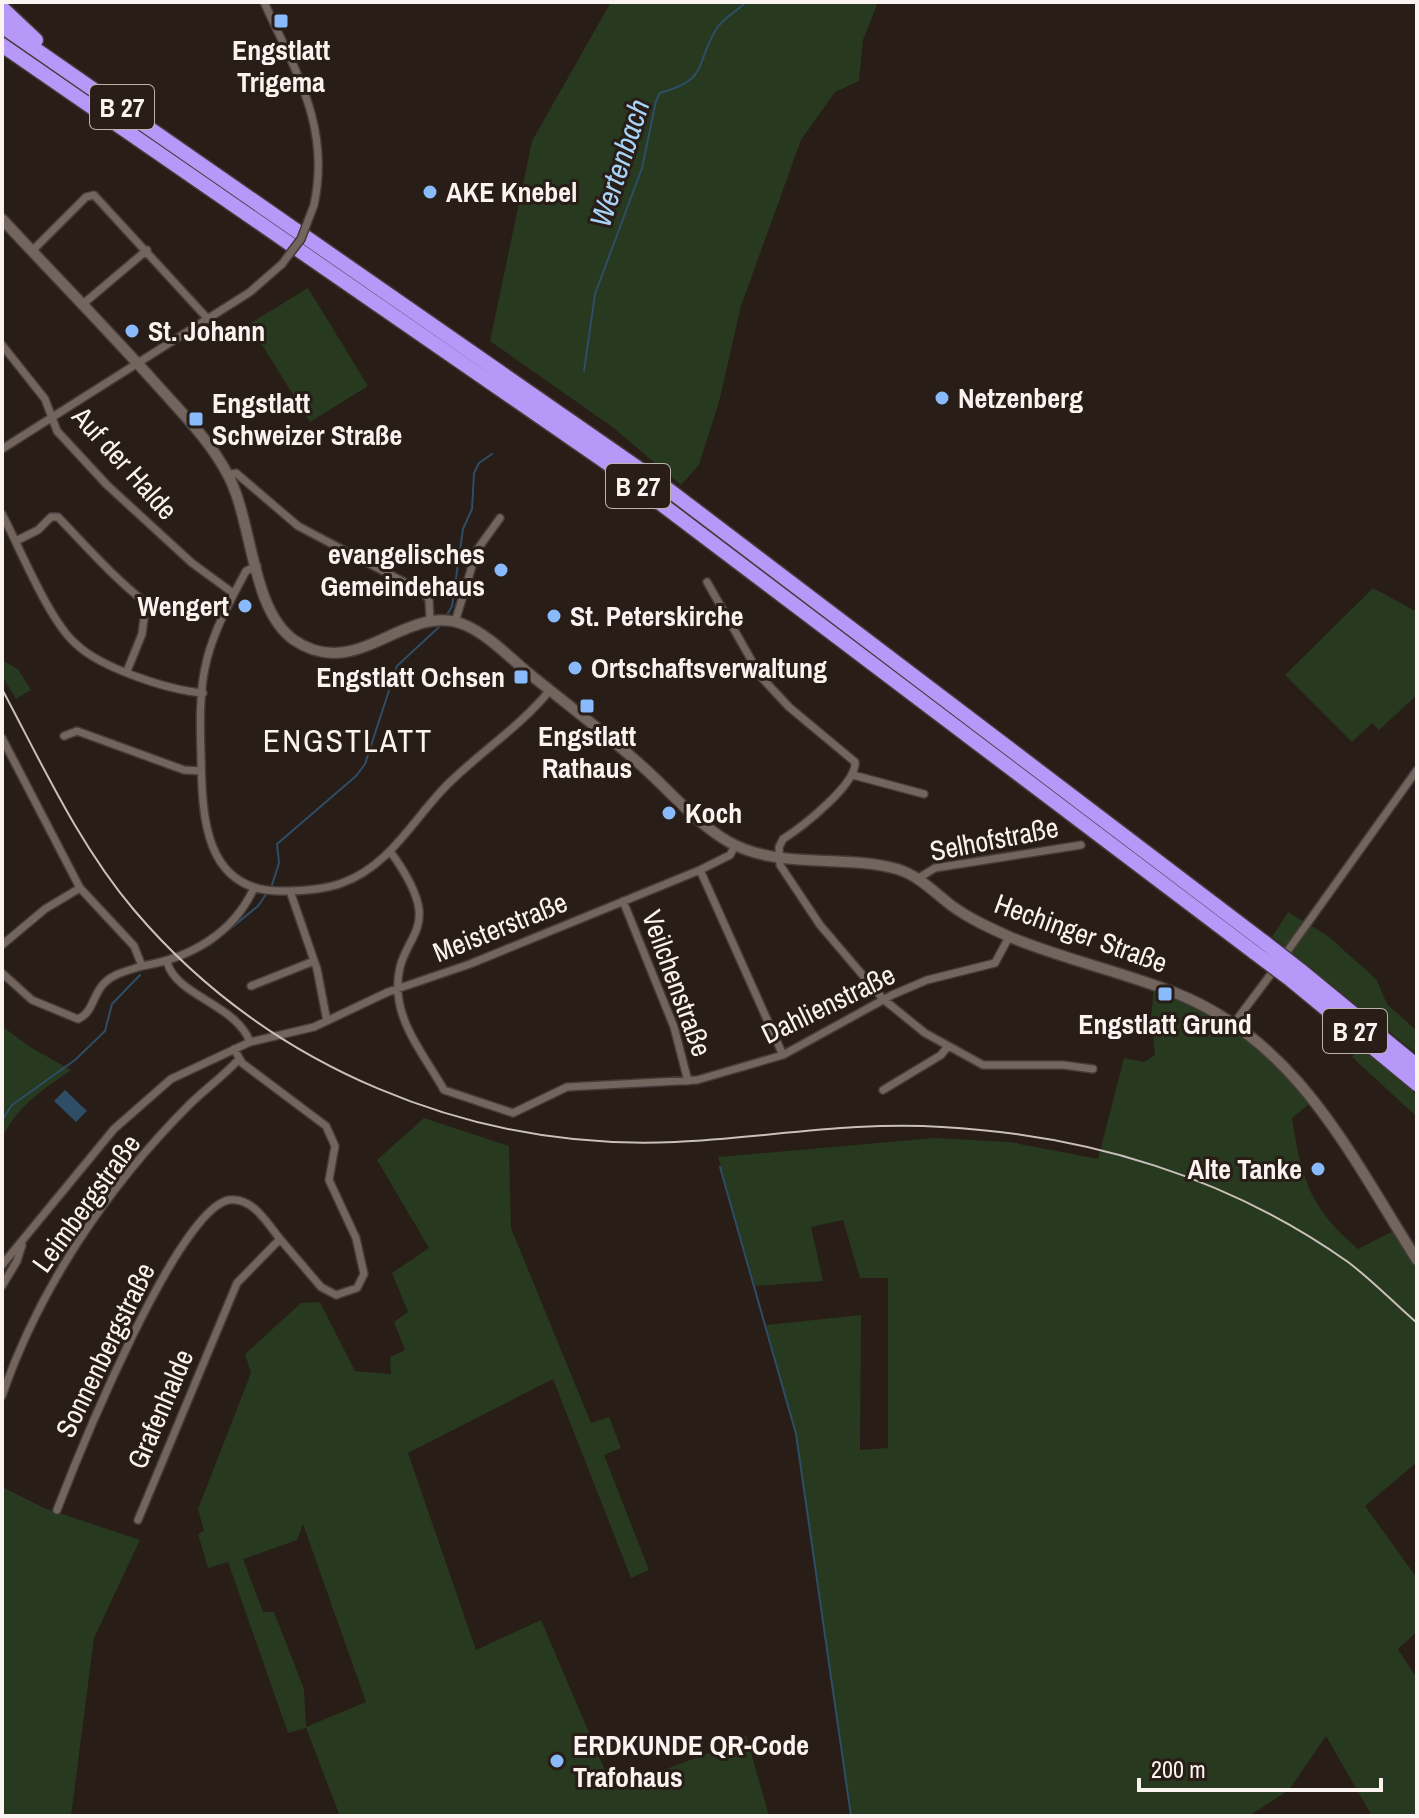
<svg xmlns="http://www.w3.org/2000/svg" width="1419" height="1818" font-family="'Archivo Narrow',sans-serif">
	<rect width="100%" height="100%" fill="#281d17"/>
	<path fill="#27391f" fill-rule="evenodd" d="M611,2H878L863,40L859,81L835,92L801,140L741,306L719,402L699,465L681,485L611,426L490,341L532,141Z
		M308,288L368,386L310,422L249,324Z
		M1373,588L1417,612V695L1379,730L1372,723L1352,742L1285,675Z
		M2,660L18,669L31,690L16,699L2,676Z
		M1288,912L1328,936L1376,979L1387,1004L1417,1031V1054L1272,937Z
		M1154,985L1235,1022L1314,1100L1292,1118C1302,1179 1309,1207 1358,1249L1397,1229L1417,1260V1462L1365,1506L1417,1578V1632L1398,1649L1417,1679V1816H1372L1326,1736L1289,1790L1249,1816H851L796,1434L766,1325L861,1315L860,1450L888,1448V1278H860L843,1220L811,1227L823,1281L755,1286L718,1157L934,1138L1010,1142L1098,1159L1124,1058L1144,1062L1155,1055L1151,1018Z
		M2,1026L30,1047L71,1070C43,1090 16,1106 2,1139Z
		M1362,1046L1417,1095V1117L1352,1057Z
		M424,1118L509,1146L511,1228L591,1423L609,1417L621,1448L604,1455L649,1570L631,1578L553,1379L408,1453L476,1650L541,1620L613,1789L730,1745L746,1735L769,1816H340L306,1728L288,1733L228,1562L208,1568L198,1534L204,1531L198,1509L251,1373L245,1354L301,1303L320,1302L355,1371L391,1374L390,1357L405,1350L394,1322L408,1312L392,1273L429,1248L377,1160ZM303,1524L366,1702L306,1727L304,1689L274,1612H263L243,1559L297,1540Z
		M2,1487L44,1508L140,1540L94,1638L71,1816H2Z"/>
	<path fill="#2e4d66" d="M65,1090L87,1111L76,1122L54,1101Z"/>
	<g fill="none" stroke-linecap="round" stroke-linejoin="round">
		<path stroke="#2e4d66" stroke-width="2" d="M584,371L595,294L642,168L656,101L660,93C706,80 695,69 714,33C720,20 736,12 746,2
			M447,615L452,606L463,529L472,509L474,473L479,463L492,454
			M271,888L279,863L277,844L356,776L365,764L397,666L439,627
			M209,946L258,906L267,893
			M2,1120L12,1105L75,1060L105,1031L112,1004L140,975
			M720,1167L796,1434L851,1816"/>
		<g stroke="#443b38" stroke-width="10">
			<path id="street" d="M264,2C295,71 331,126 314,205
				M32,251L86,197L94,195L207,318
				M83,304L147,250
				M2,345L45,399L57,431L107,485L192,563L233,593
				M2,449L250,292L282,264
				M228,475L236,473L298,526L423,592L429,600L430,619
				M2,514C20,548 49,621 76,644C101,668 168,690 203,693
				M16,541L38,530L51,517H58C87,547 113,577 146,603L142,634L127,671
				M257,566L246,571C231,599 215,628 207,659C199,689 200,725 201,756C202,816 204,892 282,891C302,891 323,890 342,883C390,866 414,818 447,785C480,752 521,726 550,690
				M707,582L761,677L789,707L855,762C857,784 802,827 783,839L779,847L780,865L820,925L883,999L925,1033L983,1065H1063L1093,1069
				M455,622L477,550L500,518
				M64,736L77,731L184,770L201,771
				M2,738L80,888L134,946L142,966C190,958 233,934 254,888
				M853,775L924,794
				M390,851C456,942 388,929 399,1001C404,1032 429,1063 444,1090L513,1113L567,1087L697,1080L783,1055L892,995L927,980L995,963L1009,937
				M700,870L783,1055
				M917,879L935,868L1081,845
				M290,891L317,969L327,1021
				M623,901L674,1027L688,1081
				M2,945L45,909L80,888
				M1284,956L1417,770
				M167,962C176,996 236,1004 250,1042
				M2,973L32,1000L78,1019C92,1013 92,999 101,987C110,974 127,971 142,966
				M251,986L314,961
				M1235,1022L1277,966
				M883,1090L941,1055L948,1046
				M2,1265L114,1129L171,1079L250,1042L314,1027L388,992L470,964L700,870L730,855L735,846
				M2,1286L17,1261L22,1245
				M2,1396C39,1288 108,1186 189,1105C205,1089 224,1076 239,1059
				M57,1510C77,1458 177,1209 229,1200C253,1197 267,1223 280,1239
				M138,1520L237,1283L280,1239L321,1287L336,1295L357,1288L364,1274L356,1238L329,1180L335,1146L326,1126L242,1063L234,1049"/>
		</g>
		<g stroke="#443b38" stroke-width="13">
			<path id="secondary" d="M2,219C54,275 107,329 158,386C183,414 211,442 228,475C253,522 251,610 294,640C358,684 406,600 465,625C488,635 507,655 526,671C565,703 606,733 643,767C671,792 697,824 729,842C779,870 843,854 897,869C918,875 935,893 952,906C970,919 990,928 1010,937C1063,959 1119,971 1173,992C1297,1040 1349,1153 1417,1260"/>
		</g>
		<g stroke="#443b38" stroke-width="17">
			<path id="highway" d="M2,8L36,40
				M2,26L661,484L1264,942
				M2,45L607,463L1255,953
				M1300,970L1417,1066
				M1291,980L1417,1084"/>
		</g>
		<use href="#street" stroke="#72655e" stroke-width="7"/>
		<use href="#secondary" stroke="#72655e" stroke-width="10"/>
		<use href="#highway" stroke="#b598f8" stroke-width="14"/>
		<path stroke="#c9c0bc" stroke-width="2" d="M2,689C42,764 79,845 134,910C268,1068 471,1151 675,1142C764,1138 853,1121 942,1127C1088,1135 1228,1177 1348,1262C1372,1280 1394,1303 1417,1323"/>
		<g stroke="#443b38" stroke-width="10" stroke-linecap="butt">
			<path id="street-bridge" d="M282,264L301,239L314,205"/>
		</g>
		<g stroke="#443b38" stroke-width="17" stroke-linecap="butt">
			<path id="highway-bridge" d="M1264,942L1300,970
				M1255,953L1291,980"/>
		</g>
		<use href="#street-bridge" stroke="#72655e" stroke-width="7"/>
		<use href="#highway-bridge" stroke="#b598f8" stroke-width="14"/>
	</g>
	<g fill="#88bafc" stroke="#281d17" stroke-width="3">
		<rect x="273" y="13" width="16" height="16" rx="4"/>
		<circle cx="430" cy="192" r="8"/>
		<circle cx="132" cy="331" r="8"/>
		<circle cx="942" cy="398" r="8"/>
		<rect x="188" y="411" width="16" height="16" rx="4"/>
		<circle cx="501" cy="570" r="8"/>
		<circle cx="245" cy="606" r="8"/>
		<circle cx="554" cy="616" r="8"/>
		<circle cx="575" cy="668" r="8"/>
		<rect x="513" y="669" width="16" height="16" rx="4"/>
		<rect x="579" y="698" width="16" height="16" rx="4"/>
		<circle cx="669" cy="813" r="8"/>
		<rect x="1157" y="986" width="16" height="16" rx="4"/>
		<circle cx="1318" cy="1169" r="8"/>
		<circle cx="557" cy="1761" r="8"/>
	</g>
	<g text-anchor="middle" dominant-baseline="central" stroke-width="6" stroke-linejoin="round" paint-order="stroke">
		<g fill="#281d17" stroke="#bcb3ae" stroke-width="2">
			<rect x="90" y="85" width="64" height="44" rx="6"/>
			<rect x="606" y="464" width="64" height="44" rx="6"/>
			<rect x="1323" y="1009" width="64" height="44" rx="6"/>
		</g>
		<g font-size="26" font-weight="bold" fill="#fbf3ef">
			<text x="122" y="107">B 27</text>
			<text x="638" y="486">B 27</text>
			<text x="1355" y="1031">B 27</text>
		</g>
		<g font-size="28" font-weight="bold" fill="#fbf3ef" stroke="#281d17" text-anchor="start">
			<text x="281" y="50" text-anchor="middle">Engstlatt<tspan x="281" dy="32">Trigema</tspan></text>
			<text x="446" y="192">AKE Knebel</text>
			<text x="148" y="331">St. Johann</text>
			<text x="958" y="398">Netzenberg</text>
			<text x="212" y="403">Engstlatt<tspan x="212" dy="32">Schweizer Straße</tspan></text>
			<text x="485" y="554" text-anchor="end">evangelisches<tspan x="485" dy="32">Gemeindehaus</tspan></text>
			<text x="229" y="606" text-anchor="end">Wengert</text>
			<text x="570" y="616">St. Peterskirche</text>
			<text x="591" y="668">Ortschaftsverwaltung</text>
			<text x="505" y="677" text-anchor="end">Engstlatt Ochsen</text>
			<text x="587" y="736" text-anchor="middle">Engstlatt<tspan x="587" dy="32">Rathaus</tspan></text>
			<text x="685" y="813">Koch</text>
			<text x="1165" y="1024" text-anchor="middle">Engstlatt Grund</text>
			<text x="1302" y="1169" text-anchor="end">Alte Tanke</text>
			<text x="573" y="1745">ERDKUNDE QR-Code<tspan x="573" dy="32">Trafohaus</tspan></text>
		</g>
		<g font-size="28" fill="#fbf3ef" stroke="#281d17">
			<text transform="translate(125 463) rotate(48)">Auf der Halde</text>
			<text transform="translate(994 839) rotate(-11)">Selhofstraße</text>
			<text transform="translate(500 927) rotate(-22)">Meisterstraße</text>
			<text transform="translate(1081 933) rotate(20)">Hechinger Straße</text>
			<text transform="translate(677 983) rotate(70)">Veilchenstraße</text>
			<text transform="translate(828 1004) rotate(-26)">Dahlienstraße</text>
			<text transform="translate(86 1203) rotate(-54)">Leimbergstraße</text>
			<text transform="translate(105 1350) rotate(-64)">Sonnenbergstraße</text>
			<text transform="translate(160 1409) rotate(-67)">Grafenhalde</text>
		</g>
		<g font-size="30" font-style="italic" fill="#a7d3f7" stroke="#281d17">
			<text transform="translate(619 163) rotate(-72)">Wertenbach</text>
		</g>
		<g font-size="32" letter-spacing="2" fill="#fbf3ef" stroke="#281d17">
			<text x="348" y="740">ENGSTLATT</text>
		</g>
	</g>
	<rect width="1419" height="1818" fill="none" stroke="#fbf3ef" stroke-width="8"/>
	<path d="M1139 1778v12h242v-12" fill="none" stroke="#fbf3ef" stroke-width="4"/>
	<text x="1151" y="1778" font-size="24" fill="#fbf3ef" stroke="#281d17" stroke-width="6" paint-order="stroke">200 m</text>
</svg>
